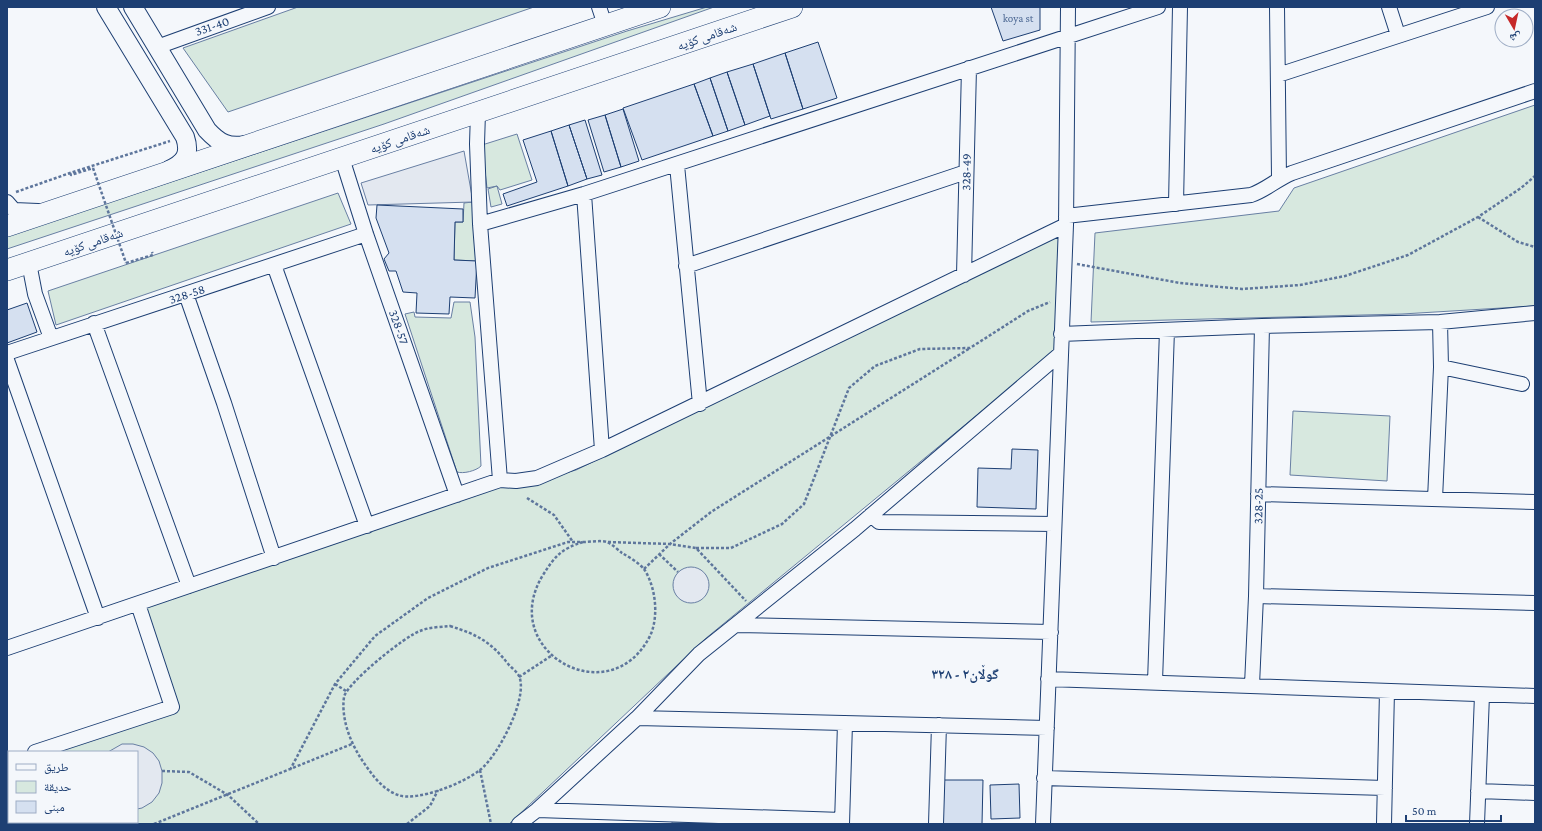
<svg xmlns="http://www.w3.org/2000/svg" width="1542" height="831" font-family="'Crimson Pro','Noto Naskh Arabic',serif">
	<rect width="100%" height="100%" fill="#f4f7fb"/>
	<path fill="#d7e8df" stroke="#687fa3" d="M298,7H534L228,112L183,48Z
		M707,7H714L384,124L7,249V236L627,31Z
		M1535,105V306L1402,314L1091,322L1095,233L1279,211L1294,188Z
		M517,134L532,180L500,190L497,186L502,204L491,207L488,189L497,186L487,188L482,145Z
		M338,193L351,224L56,325L48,291Z
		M473,202L477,261L454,260L455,222H463L464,203Z
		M1059,236L1056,350L705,639L509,824H7V760L9,759V822H137V752H31L175,703L145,605L505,479L519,486L576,470Z
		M454,302H470L475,337L481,466C476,471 463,474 457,472L405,314L414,312L415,317L451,318Z
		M1293,411L1390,416L1387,481L1290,475Z
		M672,822L740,823L672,824Z"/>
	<path fill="#e3e8f0" stroke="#687fa3" d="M464,151L473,202L368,205L361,183Z
		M673 585a18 18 0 1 1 36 0a18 18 0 1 1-36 0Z
		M122,744H133L144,747L153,753L159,761L162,771V783L159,793L152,802L142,808L137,809V752H108Z"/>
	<path fill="#d5e0f0" stroke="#1d3f73" d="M991,7H1040V30L1003,41Z
		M818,42L837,98L803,109L785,53Z
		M785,53L803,109L771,119L753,64Z
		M753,64L770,116L745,125L727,72Z
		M727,72L745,125L728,131L710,78Z
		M710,78L728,131L713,136L694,84Z
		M694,84L713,136L642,160L623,108Z
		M623,109L639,161L621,167L605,115Z
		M605,115L621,167L604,172L588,120Z
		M585,120L602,175L587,179L569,125Z
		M569,125L587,179L568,186L551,131Z
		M551,131L568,186L507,206L503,194L537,182L523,140Z
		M377,205L463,209V222H455L454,260L477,261L475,298L450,297L449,314L416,313L417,293L403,292L396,271H389L384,259L389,253L376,218Z
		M27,303L37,332L7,343V310Z
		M1012,449L1038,450L1036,509L977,507L978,468L1011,469Z
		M943,780H983L982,824H943Z
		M1019,784L1020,818L991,819L990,785Z"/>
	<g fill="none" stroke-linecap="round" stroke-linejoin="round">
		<g stroke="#1d3f73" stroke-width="16">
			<path id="minor" d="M599,7L605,25
				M1277,7L1279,178
				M1389,7L1398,35
				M157,47L268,7
				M1278,75L1487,7
				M478,112L477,144L480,224L500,480
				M342,158L366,234L457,495
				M677,165L700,404
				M584,194L602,450
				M7,202L14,210L38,211
				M1176,204L1180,7
				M1066,216L1251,195C1266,190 1277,179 1292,173L1535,91
				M480,224L584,194L1158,7
				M29,263L35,294L51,338
				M274,265L367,526
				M686,266L966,172
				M964,275L969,68
				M186,294L224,403L274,558
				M94,323L189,586
				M1061,334L1262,326L1440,322L1535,313
				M7,353L366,234
				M7,360L98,618
				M1441,367L1522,384
				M1258,494L1535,502
				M1435,499L1441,367L1440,322
				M871,515L879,522L1054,524
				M1256,596L1535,603
				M736,625L1051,632
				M7,648L500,480L516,481L537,478L602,450L1066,225
				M1048,679L1535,696
				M1155,682L1167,330
				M1252,685L1256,596L1262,326
				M637,718L1047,728
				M35,752L172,707L138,604
				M7,761H9
				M1044,778L1385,788
				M1478,791L1535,793
				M537,810L842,820
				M519,824L537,810L637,718L699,654L855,529L1060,354
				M842,824L845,723
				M936,824L939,725
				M1043,824L1066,225L1068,7
				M1384,824L1387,691
				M1477,824L1482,695"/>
		</g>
		<g stroke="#1d3f73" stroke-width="20">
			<path id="major" d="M106,7L185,137C191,155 184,163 169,170
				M133,7L207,130C219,143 228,148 245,145"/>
		</g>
		<g stroke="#1d3f73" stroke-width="22">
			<path id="highway" d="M7,226L660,7
				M7,270L792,7"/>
		</g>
		<path stroke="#5e769c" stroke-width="2.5" stroke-dasharray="3 2" stroke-linecap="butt" d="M70,173L71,175L93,168
			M16,192L70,173L170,141
			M1478,217L1518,242L1535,247
			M126,263L153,255L152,252
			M1077,264L1180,283L1242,289L1300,285L1345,276L1408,255L1478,217L1521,188L1535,176
			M527,498L554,515L573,542
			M583,542C591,542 601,540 607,542C612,544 618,550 622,553C629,557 639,563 644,569C656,587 659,617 650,636C610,715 496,651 543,575C555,556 561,549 583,542Z
			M608,542L670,544L696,548L746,601
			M696,548H731L782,524L804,504L849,388L875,366L920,349L970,348L1028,311L1050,302
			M659,554L678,572
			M644,569L670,544L711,512L970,348
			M450,626C478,635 490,641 509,665C512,668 517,672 519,676C529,698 497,757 480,770C464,783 417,802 398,795C381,789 370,772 360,757C350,741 341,718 344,697C347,683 405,636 420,631C429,627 441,627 450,626Z
			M519,677L551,656
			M335,684L346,691
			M290,770L335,684L375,636L428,598L488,568L568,542H581
			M480,770L491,824
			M162,771L189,772L228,795L259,824
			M60,824L62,822
			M154,824L352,744
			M407,824L430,806L438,790"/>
		<use href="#minor" stroke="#f4f7fb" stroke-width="14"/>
		<use href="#major" stroke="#f4f7fb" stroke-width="18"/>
		<use href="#highway" stroke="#f4f7fb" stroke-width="21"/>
		<path stroke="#5e769c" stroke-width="2.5" stroke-dasharray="3 2" stroke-linecap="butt" d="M93,168L126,263"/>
	</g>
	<g text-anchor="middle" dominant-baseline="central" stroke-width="3" stroke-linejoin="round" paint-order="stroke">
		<g font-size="11" fill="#4b6792">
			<text x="1018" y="18">koya st</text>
		</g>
		<g font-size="13" fill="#1d3f73" stroke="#f4f7fb">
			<text transform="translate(212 26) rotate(-19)">331-40</text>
			<text transform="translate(707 36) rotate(-19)">شەقامی کۆیە</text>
			<text transform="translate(400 139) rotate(-19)">شەقامی کۆیە</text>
			<text transform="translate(966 172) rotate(-89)">328-49</text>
			<text transform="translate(93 242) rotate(-19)">شەقامی کۆیە</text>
			<text transform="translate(187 294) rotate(-18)">328-58</text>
			<text transform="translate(399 327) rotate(70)">328-57</text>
			<text transform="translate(1258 506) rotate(-89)">328-25</text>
		</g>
		<g font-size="14" font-weight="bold" fill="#1d3f73" stroke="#f4f7fb">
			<text x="965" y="674">گوڵان٢ - ٣٢٨</text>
		</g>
	</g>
	<rect width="1542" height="831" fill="none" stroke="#1d3f73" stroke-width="16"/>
	<rect x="8" y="751" width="130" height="72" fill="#f4f7fb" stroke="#9eadc5"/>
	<rect x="16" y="764" width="20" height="6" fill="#f4f7fb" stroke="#9eadc5"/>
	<text x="44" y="771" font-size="12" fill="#1d3f73">طريق</text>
	<rect x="16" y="781" width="20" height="12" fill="#d7e8df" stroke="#9eadc5"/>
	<text x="44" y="791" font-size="12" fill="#1d3f73">حديقة</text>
	<rect x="16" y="801" width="20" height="12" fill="#d5e0f0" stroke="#9eadc5"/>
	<text x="44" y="811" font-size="12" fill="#1d3f73">مبنى</text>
	<g transform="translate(1514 28) rotate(171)"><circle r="19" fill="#f4f7fb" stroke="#9eadc5"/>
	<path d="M0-3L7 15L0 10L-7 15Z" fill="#c62828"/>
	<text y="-6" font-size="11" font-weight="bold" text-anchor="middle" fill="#1d3f73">ش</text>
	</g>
	<path d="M1406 815v6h95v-6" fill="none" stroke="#1d3f73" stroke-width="2"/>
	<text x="1412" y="815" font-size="12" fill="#1d3f73" stroke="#f4f7fb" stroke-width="3" paint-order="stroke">50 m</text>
</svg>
